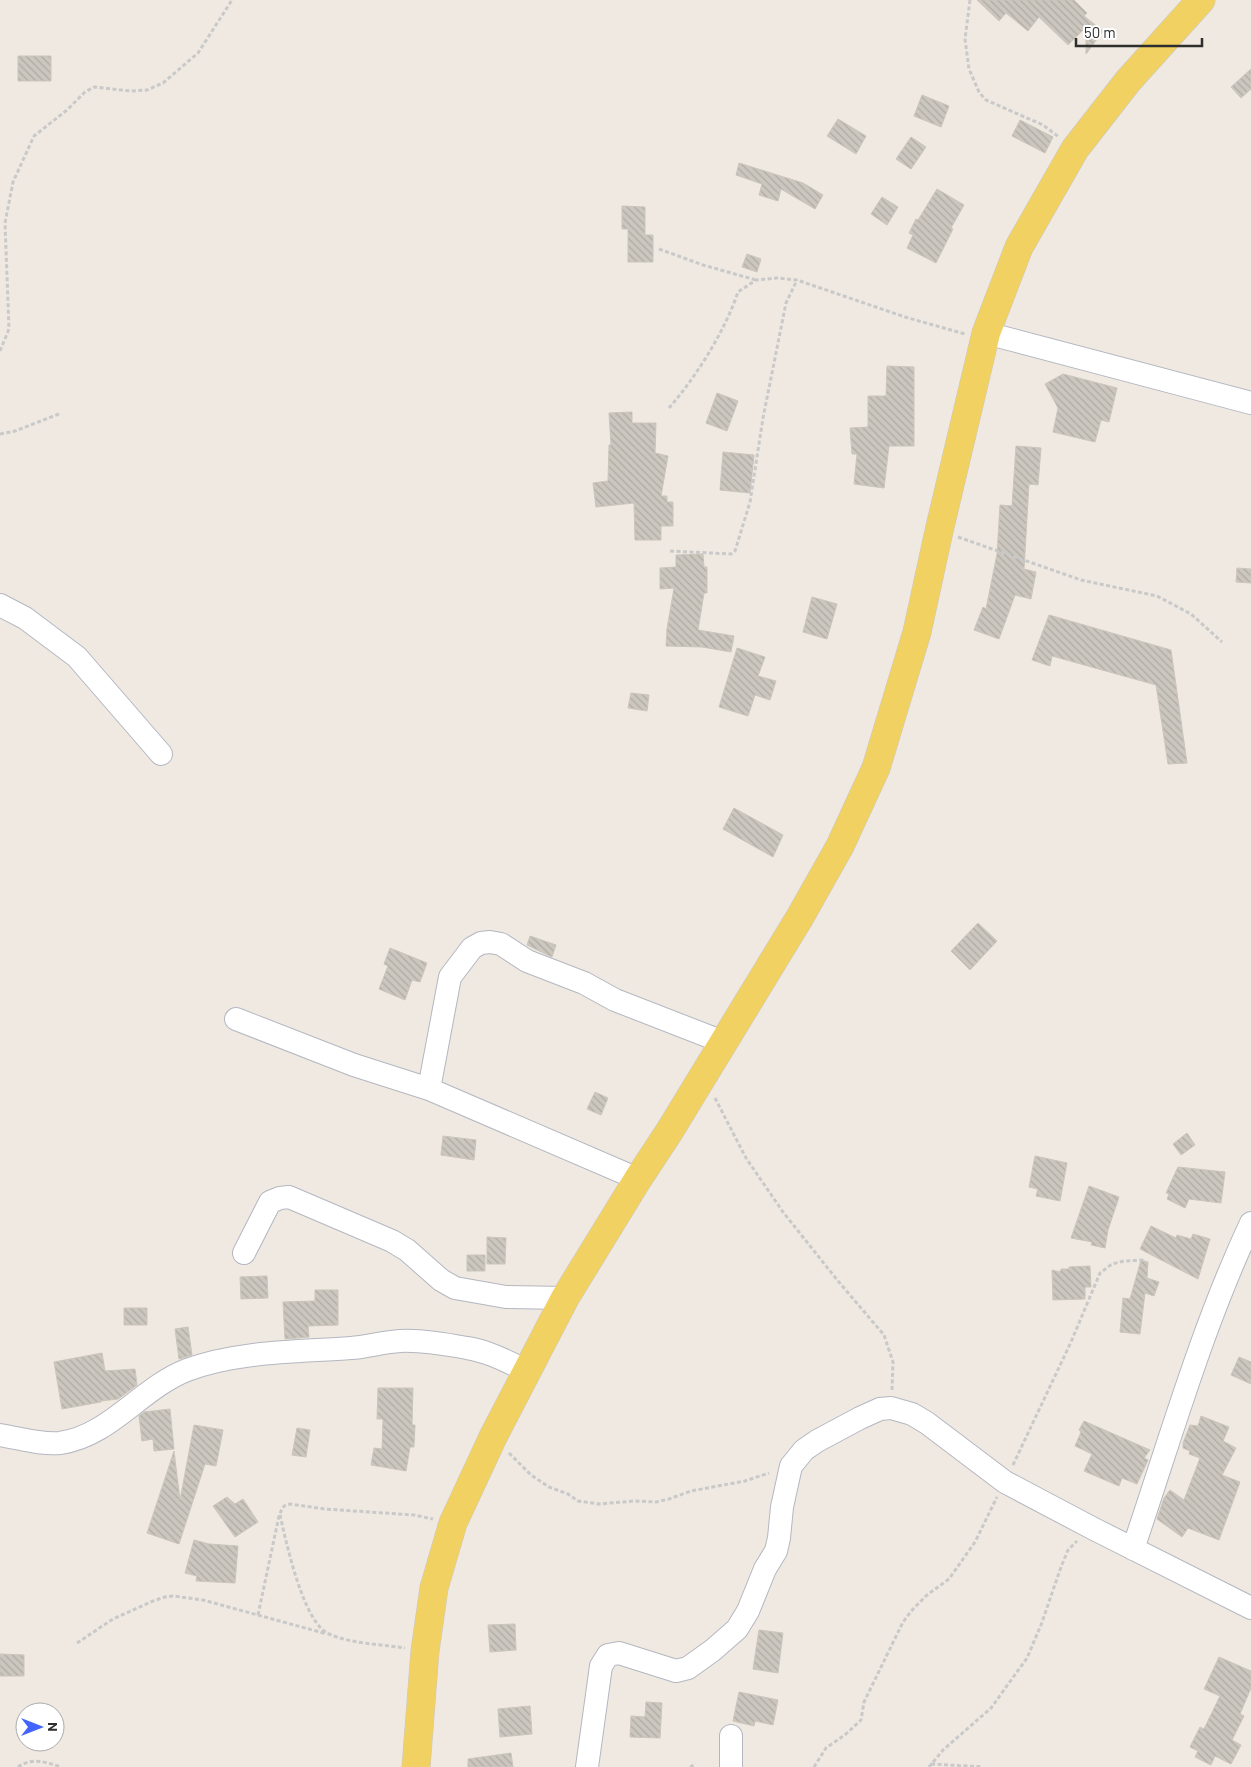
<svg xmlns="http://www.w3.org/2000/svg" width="1251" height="1767" font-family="Barlow,sans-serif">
	<defs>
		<pattern id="building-back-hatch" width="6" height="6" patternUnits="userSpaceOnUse" patternTransform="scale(1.25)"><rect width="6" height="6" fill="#cbc7bf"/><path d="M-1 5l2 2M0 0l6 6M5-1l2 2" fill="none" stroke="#afaba4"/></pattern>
	</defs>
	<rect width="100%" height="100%" fill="#efe9e1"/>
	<path fill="url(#building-back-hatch)" stroke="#cbc5ba" d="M977,0H1074L1087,13L1084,16L1103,31L1086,54V27L1068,45L1039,17L1028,31L1006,13L999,21Z
		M18,56H51V81H18Z
		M1251,69V89L1241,98L1231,87Z
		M922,95L949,106L941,127L914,116Z
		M838,119L866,136L856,154L827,136Z
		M1020,120L1053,137L1045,153L1012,136Z
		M911,137L926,147L911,169L896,159Z
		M739,163L803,183L823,195L815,209L781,189L778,201L759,195L762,184L736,175Z
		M937,189L964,205L951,228L953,229L936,263L907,248L913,235L909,233L916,219L918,220Z
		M882,197L898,207L887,225L871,214Z
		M622,206L645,207V235H653V262H628V229H622Z
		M747,254L761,259L757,272L742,267Z
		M887,366L914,367V446H889L884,488L854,484L857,454H852L850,428L868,427V396H886Z
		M1063,374L1117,388L1109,422L1101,420L1095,442L1053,432L1058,408L1045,384Z
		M717,393L738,401L727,431L706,423Z
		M632,412V423H656L655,453L668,456L661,496H667V502H673V526H661V540H635L634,503L596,507L593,483L608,481L609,445H611L609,413Z
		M1016,446L1041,448L1038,485L1029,484L1024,569L1036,572L1031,599L1015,595L999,639L974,630L983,607L986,609L997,554L1000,505L1012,506Z
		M723,452L754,455L750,493L720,490Z
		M703,554L704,567H707V593H704L698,630L734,636L731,652L702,647L666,646L667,629L674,588L660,589V568L676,567V555Z
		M1237,568L1251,569V583L1236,582Z
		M812,597L837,604L827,639L803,632Z
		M1049,615L1171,650L1187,763L1168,764L1156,685L1052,656L1050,666L1032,660Z
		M737,648L765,657L758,676L776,681L770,700L755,695L748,716L719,707Z
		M631,693L649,695L647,711L628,708Z
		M734,808L783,835L773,857L723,829Z
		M978,923L997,941L970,970L951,951Z
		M530,936L556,945L552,957L527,945Z
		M390,948L427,963L420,982L412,980L405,1000L379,989L388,966L384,964Z
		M595,1092L608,1098L601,1115L587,1109Z
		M1187,1133L1195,1145L1181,1155L1173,1144Z
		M443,1136L476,1140L474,1160L441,1155Z
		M1035,1156L1067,1163L1060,1201L1036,1196L1038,1189L1029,1187Z
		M1178,1167L1225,1172L1221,1203L1189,1199L1185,1208L1167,1199L1169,1194L1166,1193Z
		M1089,1186L1119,1197L1108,1230L1105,1248L1091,1245L1092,1242L1071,1238Z
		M1151,1226L1176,1238L1177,1235L1191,1239L1193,1234L1210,1239L1198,1279L1140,1249Z
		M487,1237L506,1238L505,1264H487Z
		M467,1255H485V1271H467Z
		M1141,1260L1148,1262L1147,1278L1159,1282L1154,1296L1145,1293L1140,1334L1120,1332L1123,1298L1130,1299Z
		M1090,1266L1091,1287H1085V1299L1053,1300L1052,1270L1060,1272L1061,1269H1069V1267Z
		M267,1276L268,1298L241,1299L240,1277Z
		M315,1290H338V1325L308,1326L309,1337L285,1339L283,1302L315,1301Z
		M124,1308H147V1325H124Z
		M188,1327L192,1355L179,1359L175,1329Z
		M102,1353L105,1371L135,1369L137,1385L118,1399L101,1401V1402L62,1409L54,1362Z
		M1239,1357L1251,1362V1384L1231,1375Z
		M378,1388H413L412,1425H415L414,1447H410L406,1471L371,1465L374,1448L382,1449L383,1419H377Z
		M170,1409L174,1449L154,1451L153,1439L142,1441L139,1416L144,1412Z
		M1201,1416L1229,1427L1223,1441L1236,1448L1222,1475L1240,1482L1219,1540L1188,1528L1182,1537L1157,1519L1164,1498L1170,1490L1184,1500L1200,1458L1189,1454L1190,1451L1183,1448V1443L1190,1425L1198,1426Z
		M1084,1421L1150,1450L1144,1458L1148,1460L1137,1484L1122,1478L1119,1486L1084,1471L1092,1454L1075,1446L1081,1432L1079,1430Z
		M194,1425L223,1430L216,1466L205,1464L179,1544L147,1533L174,1451L180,1500Z
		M297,1428L310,1430L306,1457L292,1455Z
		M227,1497L235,1504L243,1499L258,1522L235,1537L213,1506Z
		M194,1540L209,1544L238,1546L235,1583L196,1581L197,1576L185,1573Z
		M515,1624L516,1650L490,1652L488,1625Z
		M759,1630L783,1633L778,1673L753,1669Z
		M0,1654L24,1655V1676H0Z
		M1219,1657L1251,1671V1688L1240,1714L1244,1716L1232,1740L1241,1745L1231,1764L1215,1756L1211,1765L1195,1757L1198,1751L1190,1747L1200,1727L1204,1729L1220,1696L1204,1689Z
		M739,1692L778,1700L773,1725L755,1721L754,1726L733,1721Z
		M646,1702L662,1703L660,1738L630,1737L631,1716L645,1717Z
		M530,1706L532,1734L500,1737L498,1709Z
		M511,1753L513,1767H468V1759Z"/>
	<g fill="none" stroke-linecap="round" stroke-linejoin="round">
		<g stroke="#b4b7c1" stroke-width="24">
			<path id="minor" d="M986,333L1251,403
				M0,605L25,618L77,657L161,754
				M236,1019L354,1065L429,1089L638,1179
				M429,1089L450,977L472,948L481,943L490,942L501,944L527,961L584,983L615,1000L723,1042
				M244,1253L270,1202L280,1198L289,1197L392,1241L407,1250L441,1280L455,1288L506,1297L565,1298
				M0,1435C19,1438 41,1445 60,1443C110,1436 141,1388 187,1370C237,1351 298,1352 351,1348C367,1347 383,1342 400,1341C422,1340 445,1344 467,1348C488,1351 508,1362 527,1371
				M1133,1549C1170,1440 1202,1327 1251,1223
				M731,1736V1767
				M587,1767L601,1666L608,1655L619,1653L676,1671L688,1668L713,1650L737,1629L748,1611L765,1569L776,1551L779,1538L782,1507L791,1466L804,1450L817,1441L860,1418L880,1409L891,1408L912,1414L927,1423L1005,1482L1094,1529L1251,1608"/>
		</g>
		<g stroke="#c9c9c9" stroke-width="29">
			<path id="major" d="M416,1767L425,1651L434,1588L453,1523L493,1437L565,1298L638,1179L669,1132L800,917L840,846L876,768L917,632L939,531L986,333L1019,247L1075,149L1128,81L1201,0"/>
		</g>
		<path stroke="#c9c9c9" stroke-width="3" stroke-dasharray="4 2.5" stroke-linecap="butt" d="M970,0L965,39L969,69L979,92L986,100L1043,125L1059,137
			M659,249L703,265L756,280
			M0,351L9,329L5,223L13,182L34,136L67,110L85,92L94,87L131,91L147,90L163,83L198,53L232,0
			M669,408C696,377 725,331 738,292L756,280L777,278L797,280L905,317L965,334
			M0,434L15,431L59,414
			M958,537L1081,580L1157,596L1191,614L1222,642
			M670,551L731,554L735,551L750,502L763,418L786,303L797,280
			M715,1098L746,1158L783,1212L838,1281L884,1335L893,1362L892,1390
			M509,1453L531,1475L549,1487L568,1494L578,1501L599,1504L634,1501L656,1502L669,1499L691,1491L745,1481L769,1473
			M1013,1465L1071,1342L1100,1273L1112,1264L1124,1261L1145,1260
			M280,1515C286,1541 303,1623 329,1634C352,1644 380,1644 405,1648
			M258,1615L279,1516C282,1509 282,1505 290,1504L325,1509L414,1515L433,1519
			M77,1643L113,1619L153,1601L165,1597L173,1596L203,1600L327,1634
			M931,1764L983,1767
			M18,1767C33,1757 45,1762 61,1767
			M690,1767L696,1764
			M814,1767L826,1748L846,1734L861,1720L864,1702L903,1622L913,1609L927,1595L949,1579L975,1542L997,1497
			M929,1767L943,1750L991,1708L1027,1658L1041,1625L1061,1567L1068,1550L1077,1541"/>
		<use href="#minor" stroke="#fff" stroke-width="22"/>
		<use href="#major" stroke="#f2d163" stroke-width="28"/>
	</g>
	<g transform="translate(40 1727) rotate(90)"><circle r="24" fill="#ffffff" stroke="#ababab"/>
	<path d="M0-4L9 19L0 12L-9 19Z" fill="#4264fb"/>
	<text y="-8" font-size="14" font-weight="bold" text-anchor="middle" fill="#2e2e2e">N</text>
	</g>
	<path d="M1076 38v8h126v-8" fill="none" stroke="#2e2e2e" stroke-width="2.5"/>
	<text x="1084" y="38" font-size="15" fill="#2e2e2e" stroke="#ffffff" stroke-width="4" paint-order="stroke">50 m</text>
</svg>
